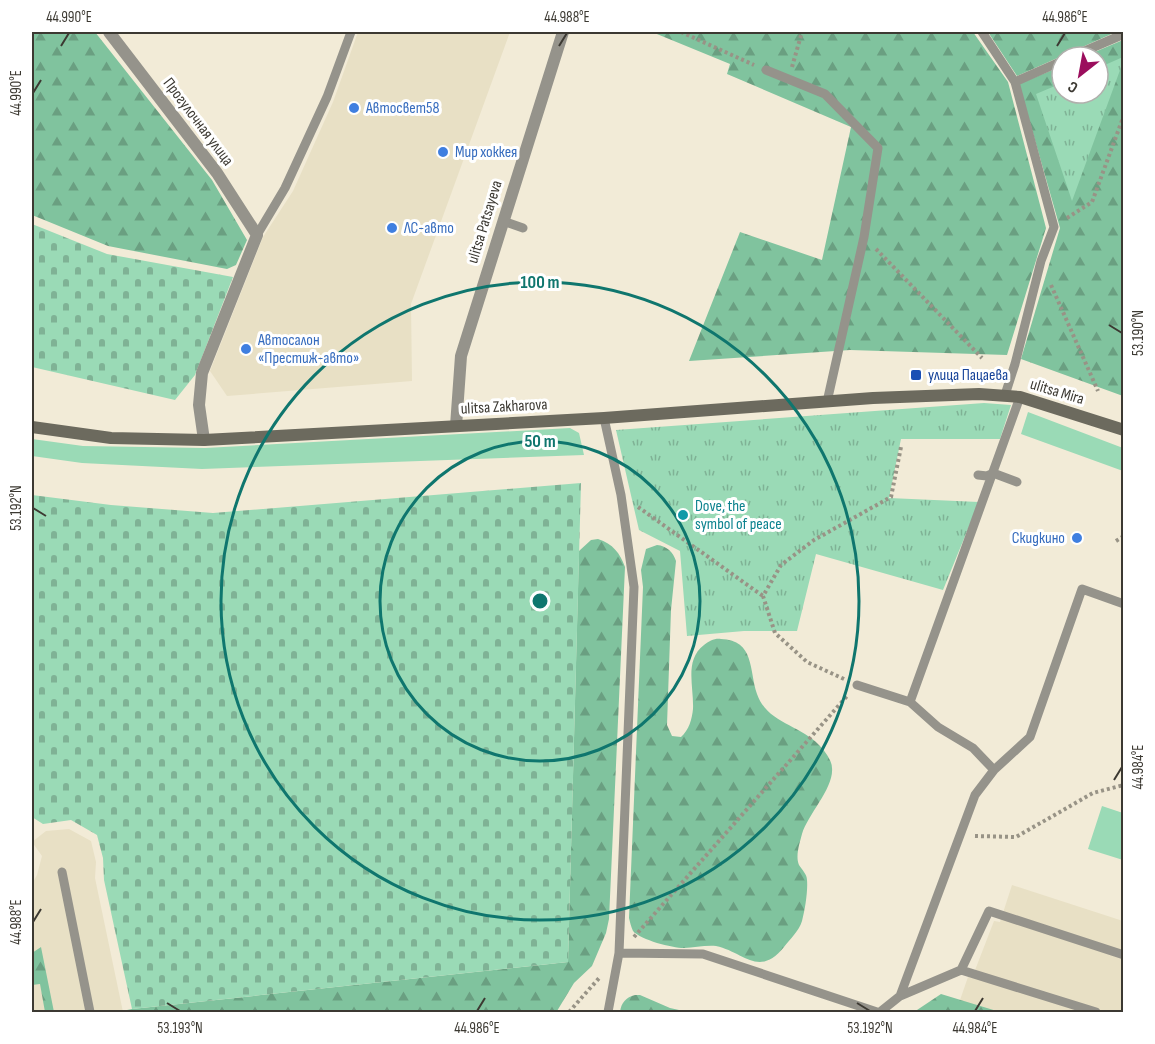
<svg xmlns="http://www.w3.org/2000/svg" width="1155" height="1044" font-family="'Sofia Sans Condensed',sans-serif">
	<defs>
		<pattern id="forest-firs" width="22" height="20" patternUnits="userSpaceOnUse" patternTransform="scale(1.5)"><rect width="22" height="20" fill="#80c39e"/><path d="M5 1l3.5 6h-7zM16 11l3.5 6h-7z" fill="#6a9f81"/></pattern>
		<pattern id="cemetery-stones" width="16" height="16" patternUnits="userSpaceOnUse" patternTransform="scale(1.5)"><rect width="16" height="16" fill="#9adab6"/><path d="M2 7V4a2 2 0 0 1 4 0v3zM10 15v-3a2 2 0 0 1 4 0v3z" fill="#7fb295"/></pattern>
		<pattern id="park-tufts" width="24" height="20" patternUnits="userSpaceOnUse" patternTransform="scale(1.5)"><rect width="24" height="20" fill="#9adab6"/><path d="M3 7l-1-3M5 7V3M7 7l1-3M15 17l-1-3M17 17v-4M19 17l1-3" fill="none" stroke="#7fb295"/></pattern>
	</defs>
	<rect width="100%" height="100%" fill="#f2ebd7"/>
	<path fill="#e8e0c5" d="M358,32H510L411,304L412,381L227,396L210,371L263,237L293,191L333,102Z
		M69,829L91,841L96,862L95,878L123,1012H32V884L37,875L42,856L32,842L46,831Z
		M1012,885L1123,921V1012H944L960,1000L968,977L972,978L994,921L1000,922Z"/>
	<path fill="#9adab6" d="M1028,412L1123,448V471L1021,434Z
		M570,428L579,433L584,455L202,469L82,463L32,456V439L83,446L205,448Z
		M1102,806L1123,813V860L1088,849Z"/>
	<path fill="url(#forest-firs)" d="M32,32H95L212,180L247,240L236,265L227,269L108,246L32,215Z
		M652,32H973L1008,82L1046,228L1007,355L850,350L689,361L740,232L822,260L851,127L727,74L730,64Z
		M988,32H1116L1017,76Z
		M1123,40V396L1021,359L1060,228L1019,84L1062,66V93H1098V57H1083Z
		M598,539C613,544 620,553 625,567L609,919L606,933L592,966L574,983L557,1011L123,1012L122,1011L132,1009L568,962L579,551L591,540Z
		M657,545C667,546 673,552 676,561L671,610L667,725L672,736L681,737C689,730 692,719 693,709C694,687 684,660 704,645C709,641 715,638 721,639C755,640 749,671 757,694C767,723 800,725 819,745C824,750 832,760 832,768C834,788 808,814 802,834C800,842 795,856 799,865C802,870 807,874 807,880C808,891 805,910 802,921C799,931 790,939 784,947C759,978 744,952 716,946C705,945 694,948 684,948C672,948 641,940 633,931C631,927 630,922 629,918L643,587L641,570L646,549Z
		M41,947L54,1012H45L40,984L32,985V953Z
		M941,994L1000,1012H918L917,1010Z
		M635,995H640L670,1008L688,1012H620C621,1003 626,997 635,995Z"/>
	<path fill="url(#cemetery-stones)" d="M32,224L107,254L233,277L195,375L175,400L32,367Z
		M581,483L568,962L132,1009L104,880L103,858L97,835L71,820L43,824L32,817V495L111,505L213,513Z"/>
	<path fill="url(#park-tufts)" d="M1123,57V62L1072,201L1036,94L1062,83V93H1098V68Z
		M984,403L1011,405L1000,439H901L889,498L979,502L943,590L816,554L797,631H744L687,636L680,551L639,530L616,430Z"/>
	<g fill="none" stroke-linecap="round" stroke-linejoin="round">
		<path stroke="#989386" stroke-width="4" stroke-dasharray="3 3" stroke-linecap="butt" d="M681,32L754,65
			M792,67L802,32
			M1067,218L1092,202L1124,115
			M876,249L982,358
			M1051,285L1098,391
			M638,507L763,596
			M1116,541L1124,536
			M844,679L807,662L775,633L763,596L781,565L814,540L891,497L901,447
			M975,836L1016,837L1093,793L1124,785
			M634,937L848,695
			M569,1012L600,977"/>
		<path stroke="#95938b" stroke-width="9" d="M982,32L1015,82L1054,227L1041,261L1015,364L1005,395
			M1071,57L1124,34
			M766,70L825,94L878,148L864,237L827,402
			M1015,82L1062,61
			M503,221L523,228
			M257,235L285,188L327,97L351,32
			M604,418L621,495L634,587L619,953L608,1012
			M978,475L987,476L993,473L1017,482
			M857,685L910,702
			M994,770L973,748L938,727L910,702L1020,397
			M62,872L90,1012
			M619,953L703,954L877,1012
			M961,970L1096,1012
			M900,996L961,970L989,911L1124,955
			M880,1012L900,996L975,795L994,770L1030,737L1082,589L1124,604"/>
		<path stroke="#95938b" stroke-width="12" d="M109,32L217,173L257,235L202,373L199,405L204,440
			M456,426L461,356L563,32"/>
		<path stroke="#6c6a5e" stroke-width="12" d="M32,427L111,438L204,440L604,418L873,398L979,394L1020,397L1124,430"/>
	</g>
	<path fill="none" stroke="#3c3932" stroke-width="2" d="M61,46L69,33M559,46L567,33M1057,46L1065,33M33,93L41,80M1109,325L1122,333M33,508L46,516M1114,780L1122,767M33,922L41,909M167,1003L180,1011M857,1003L870,1011M477,1011L485,998M975,1011L983,998"/>
	<g fill="none" stroke="#0f766e" stroke-width="3">
		<circle cx="540" cy="601" r="160"/>
		<circle cx="540" cy="601" r="319"/>
	</g>
	<g fill="#3f7fe0" stroke="#fff" stroke-width="2">
		<circle cx="354" cy="108" r="6"/>
		<circle cx="443" cy="152" r="6"/>
		<circle cx="392" cy="228" r="6"/>
		<circle cx="246" cy="349" r="6"/>
		<circle cx="1077" cy="538" r="6"/>
	</g>
	<rect fill="#1a4fb4" stroke="#fff" stroke-width="2" x="910" y="369" width="12" height="12" rx="3"/>
	<circle fill="#0f9aa8" stroke="#fff" stroke-width="2" cx="683" cy="515" r="6"/>
	<g text-anchor="middle" dominant-baseline="central" stroke-width="6" stroke-linejoin="round" paint-order="stroke">
		<g font-size="16" fill="#366cbe" stroke="#fff" text-anchor="start">
			<text x="366" y="108">Автосвет58</text>
			<text x="455" y="152">Мир хоккея</text>
			<text x="404" y="228">ЛС-авто</text>
			<text x="258" y="340">Автосалон<tspan x="258" dy="18">«Престиж-авто»</tspan></text>
			<text x="1065" y="538" text-anchor="end">Скидкино</text>
		</g>
		<g font-size="16" fill="#3c3932" stroke="#fff">
			<text transform="translate(198 122) rotate(53)">Прогулочная улица</text>
			<text transform="translate(485 222) rotate(-73)">ulitsa Patsayeva</text>
			<text transform="translate(1057 392) rotate(17)">ulitsa Mira</text>
			<text transform="translate(504 407) rotate(-3)">ulitsa Zakharova</text>
		</g>
		<g font-size="16" fill="#164399" stroke="#fff" text-anchor="start">
			<text x="928" y="375">улица Пацаева</text>
		</g>
		<g font-size="16" fill="#0d838f" stroke="#fff" text-anchor="start">
			<text x="695" y="506">Dove, the<tspan x="695" dy="18">symbol of peace</tspan></text>
		</g>
	</g>
	<circle cx="540" cy="601" r="9" fill="#0f766e" stroke="#fff" stroke-width="3"/>
	<g font-size="18" text-anchor="middle" font-weight="bold" fill="#0f766e" stroke="#fff" stroke-width="6" stroke-linejoin="round" paint-order="stroke">
		<text x="540" y="288">100 m</text>
		<text x="540" y="447">50 m</text>
	</g>
	<rect width="1155" height="1044" fill="none" stroke="#ffffff" stroke-width="66"/>
	<g transform="translate(1080 75) rotate(211)"><circle r="28" fill="#ffffff" stroke="#b1b0ad" stroke-width="1.5"/>
	<path d="M0-4.5L10 22L0 15L-10 22Z" fill="#9b0e5d"/>
	<text y="-9" font-size="16" font-weight="bold" text-anchor="middle" fill="#3c3932">С</text>
	</g>
	<rect x="33" y="33" width="1089" height="978" fill="none" stroke="#3c3932" stroke-width="2"/>
	<g font-size="15" text-anchor="middle" fill="#3c3932">
		<text x="69" y="22">44.990°E</text>
		<text x="567" y="22">44.988°E</text>
		<text x="1065" y="22">44.986°E</text>
		<text transform="translate(16 93) rotate(-90)" y="5">44.990°E</text>
		<text transform="translate(1138 333) rotate(-90)" y="5">53.190°N</text>
		<text transform="translate(16 508) rotate(-90)" y="5">53.192°N</text>
		<text transform="translate(1138 767) rotate(-90)" y="5">44.984°E</text>
		<text transform="translate(16 922) rotate(-90)" y="5">44.988°E</text>
		<text x="180" y="1033">53.193°N</text>
		<text x="477" y="1033">44.986°E</text>
		<text x="870" y="1033">53.192°N</text>
		<text x="975" y="1033">44.984°E</text>
	</g>
</svg>
